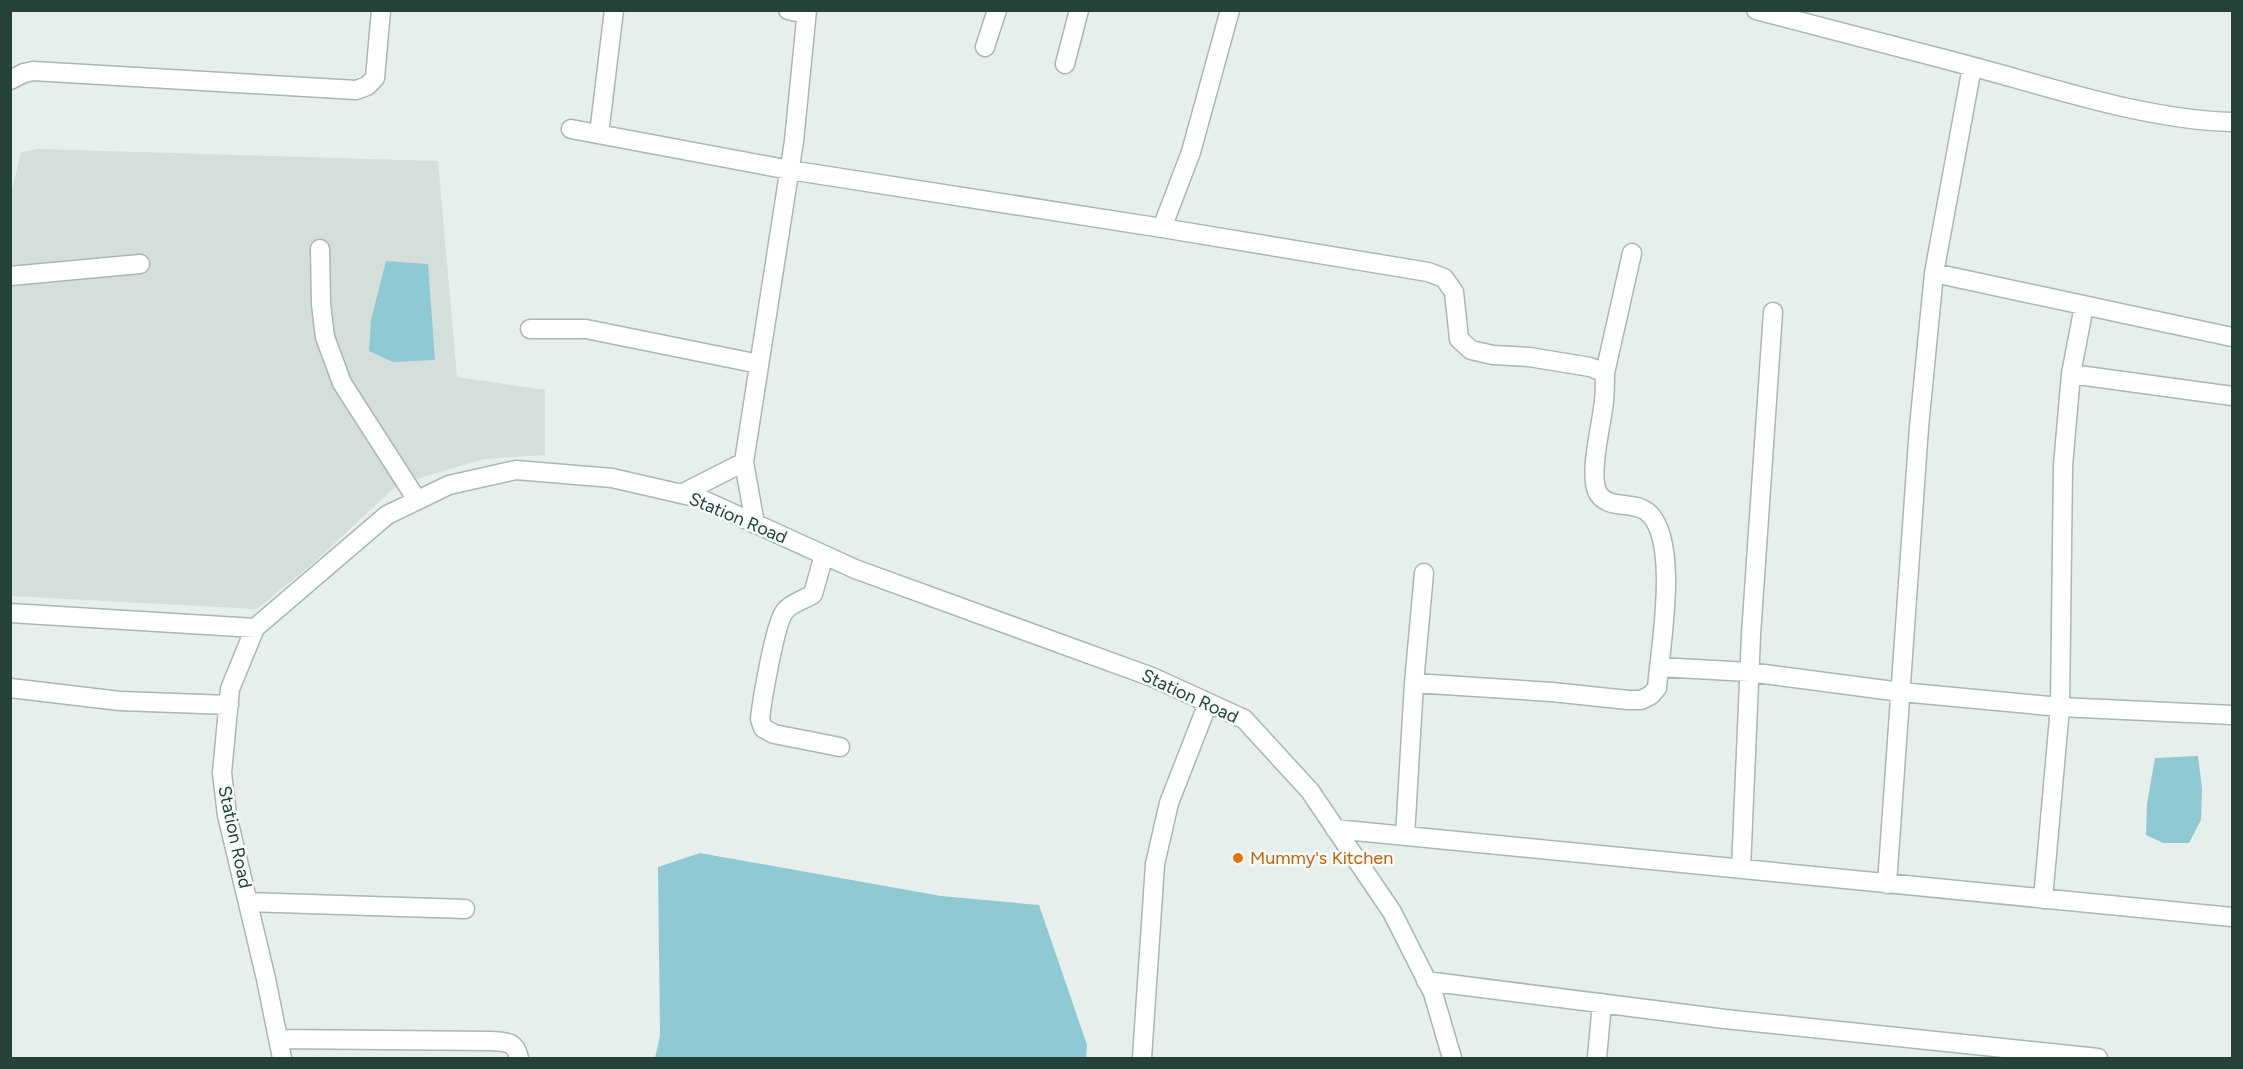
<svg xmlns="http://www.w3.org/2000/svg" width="2243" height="1069" font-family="Figtree,sans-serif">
	<rect width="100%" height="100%" fill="#e6efeb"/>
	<path fill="#d4dfda" d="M38,149L438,161L457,377L545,390V455L485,459L429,475L395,487L318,559L257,609L11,596L10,199L21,152Z"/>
	<path fill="#8ec9d4" d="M386,261L428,264L435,360L393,362L369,351L371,320Z
		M2198,756L2202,788L2201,820L2189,843H2163L2146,835L2147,804L2155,758Z
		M700,853L941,896L1039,905L1087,1045L1086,1058H655L660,1036L658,867Z"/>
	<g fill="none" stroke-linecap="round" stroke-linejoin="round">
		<g stroke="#a8b8b2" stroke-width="21">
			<path id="minor" d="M788,10L806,14
				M1756,10C1838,31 1919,52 2000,74C2074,95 2156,120 2232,122
				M985,47L997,10
				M1065,64L1079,10
				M10,80L24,73L33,71L356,90L367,86L375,78L381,10
				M571,129L790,170L1162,228L1428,272L1444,278L1454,292L1459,339L1471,350L1493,355L1529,357L1590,367L1605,373C1605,382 1605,391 1604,401C1602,423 1589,471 1597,491C1605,510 1632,501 1646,511C1681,536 1660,649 1657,688L1651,695L1641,700H1628L1552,692L1414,683
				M599,134L614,10
				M1162,228L1191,152L1230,10
				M320,249L321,304L325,337L342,383L417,500
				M1934,273L2232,337
				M10,276L140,264
				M530,329H586L759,364
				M1605,373L1632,253
				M2071,374L2232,396
				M681,494L744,462
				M755,524L744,462L794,141L807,10
				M824,555L813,594C804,600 791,603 785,611C775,622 762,701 760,719L763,728L774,734L840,747
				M10,613L255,628
				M1659,667L1749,672L1901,692L2060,707L2232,715
				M10,688L120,701L229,705
				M1335,829L2232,917
				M1405,836L1414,683L1424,573
				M1741,869L1751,635L1773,312
				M1887,884L1919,427L1934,273L1972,67
				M2043,899L2060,707L2063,466L2071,374L2084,306
				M248,902L465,909
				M1426,981L1725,1019L2098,1058
				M278,1039L491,1041C507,1042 515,1041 519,1058
				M282,1058L266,979L227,815L222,773L230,689L255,628L387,515L449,485L516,470L612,478L699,498L855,569L1152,677L1244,719L1310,791L1392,912L1433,993L1452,1058
				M1142,1058L1155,864L1169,803L1208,703
				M1597,1058L1602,1003"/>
		</g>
		<use href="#minor" stroke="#fff" stroke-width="18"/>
	</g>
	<circle fill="#e8710a" stroke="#f7fbf9" stroke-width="2" cx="1238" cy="858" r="6"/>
	<g text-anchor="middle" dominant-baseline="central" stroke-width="5" stroke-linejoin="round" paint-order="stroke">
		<g font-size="18" fill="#24423a" stroke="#f7fbf9">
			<text transform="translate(738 518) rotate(23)">Station Road</text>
			<text transform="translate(1190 696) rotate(25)">Station Road</text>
			<text transform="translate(235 837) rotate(78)">Station Road</text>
		</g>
		<g font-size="18" fill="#c56008" stroke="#f7fbf9" text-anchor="start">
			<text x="1250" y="858">Mummy's Kitchen</text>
		</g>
	</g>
	<rect width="2243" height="1069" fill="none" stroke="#24423a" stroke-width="24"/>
</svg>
